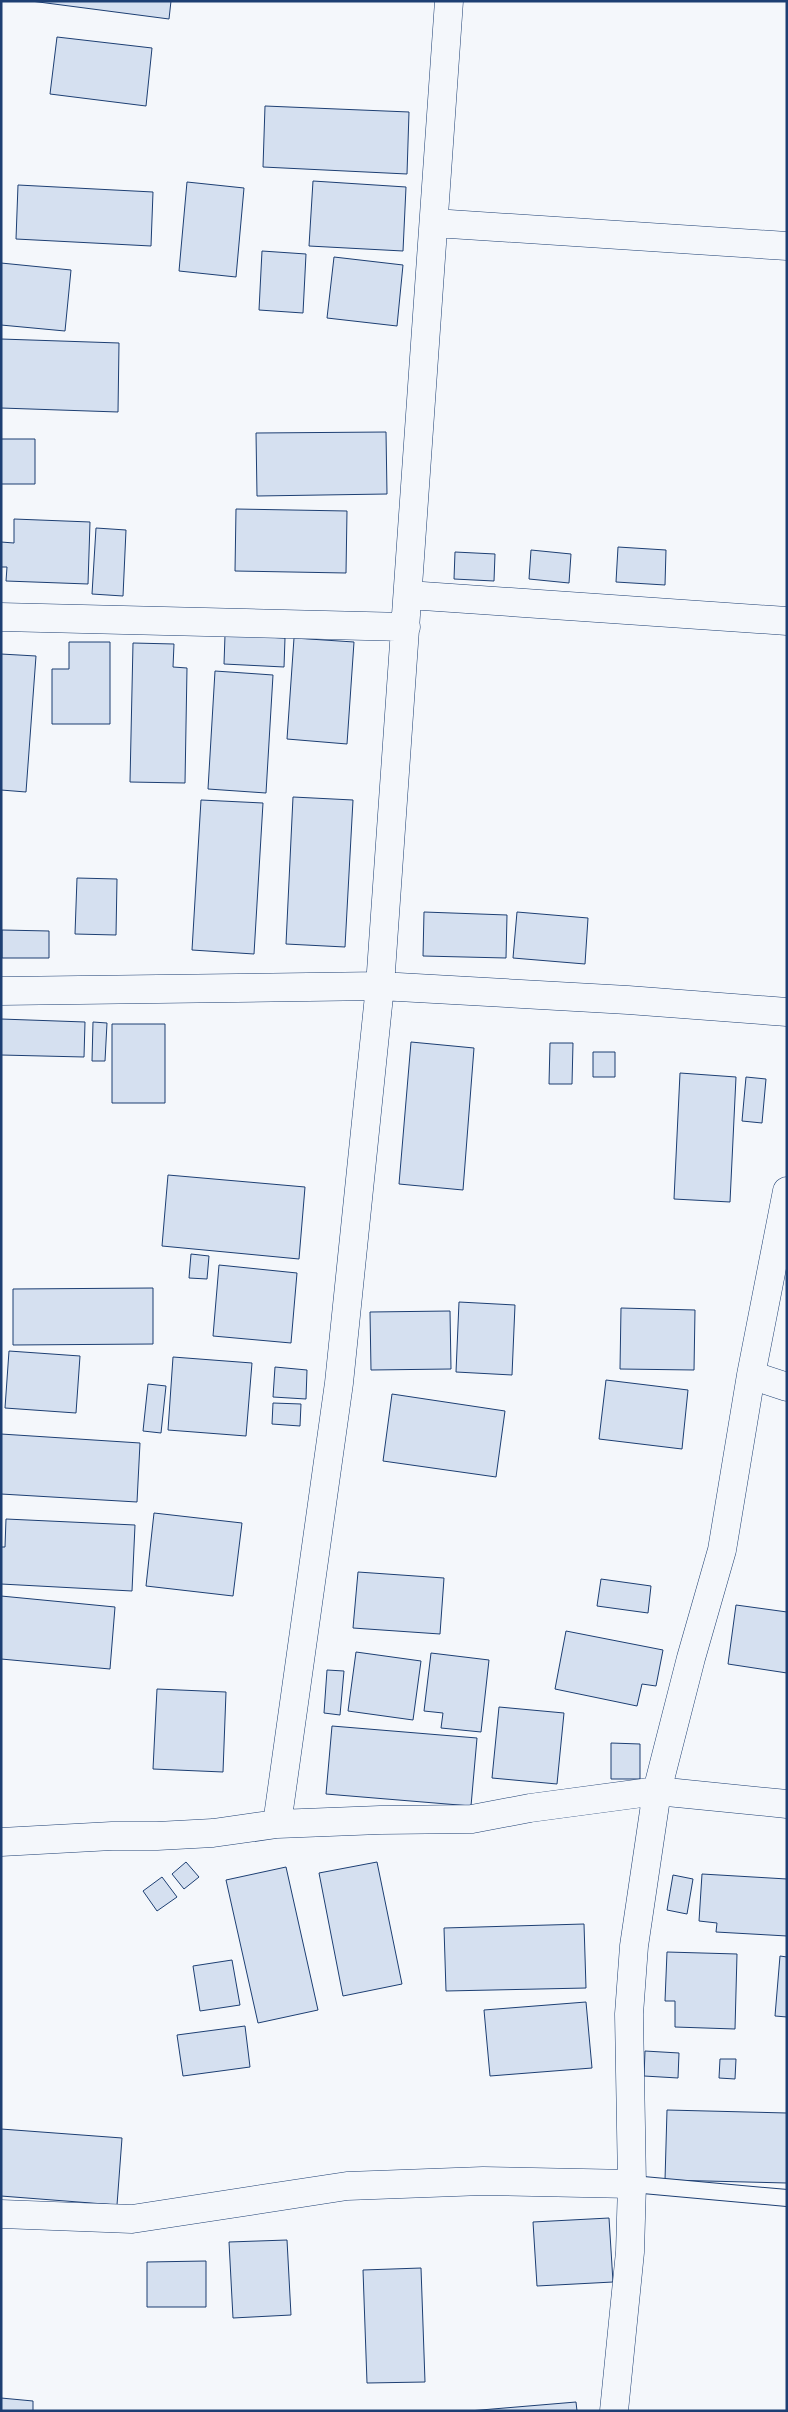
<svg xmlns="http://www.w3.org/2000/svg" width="788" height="2412" font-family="'Times New Roman',serif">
	<rect width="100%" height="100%" fill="#f4f7fb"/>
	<path fill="#d5e0f0" stroke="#1d3f73" d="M31,1H171L169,19Z
		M57,37L152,48L146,106L50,94Z
		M265,106L409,112L407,174L263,167Z
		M313,181L406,187L403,251L309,246Z
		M187,182L244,188L236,277L179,271Z
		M18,185L153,192L151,246L16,239Z
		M262,251L306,254L303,313L259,310Z
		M334,257L403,265L397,326L327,318Z
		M1,263L71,270L65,331L1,325Z
		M1,339L119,343L118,412L1,408Z
		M386,432L387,494L257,496L256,433Z
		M1,439H35V484H1Z
		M236,509L347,511L346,573L235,571Z
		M14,519L90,522L88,584L6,581L7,567H1V542L14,543Z
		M96,528L126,530L123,596L92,594Z
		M618,547L666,550L665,585L616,582Z
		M531,550L571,554L569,583L529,579Z
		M455,552L495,554L494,581L454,579Z
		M225,635L285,638L284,667L224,664Z
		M294,638L354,642L347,744L287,739Z
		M69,642H110V724H52V669H69Z
		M133,643L174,644L173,667L187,668L185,783L130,782Z
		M1,654L36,656L26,792L1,790Z
		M215,671L273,675L266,793L208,789Z
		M293,797L353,800L345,947L286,944Z
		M201,800L263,803L254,954L192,950Z
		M77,878L117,879L116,935L75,934Z
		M424,912L507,915L506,958L423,956Z
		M517,912L588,918L585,964L513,958Z
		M2,930L49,931V958H2Z
		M1,1019L85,1022L84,1057L1,1055Z
		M93,1022L107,1023L105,1061H92Z
		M112,1024H165V1103H112Z
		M411,1042L474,1048L463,1190L399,1184Z
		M550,1043H573L572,1084H549Z
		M593,1052H615V1077H593Z
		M680,1073L736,1077L730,1202L674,1199Z
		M746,1077L766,1079L762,1123L742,1121Z
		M168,1175L305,1187L299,1259L162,1246Z
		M191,1254L209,1256L207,1279L189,1278Z
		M219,1265L297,1273L291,1343L213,1336Z
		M153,1288V1344L13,1345V1289Z
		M459,1302L515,1305L512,1375L456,1372Z
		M621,1308L695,1310L694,1370L620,1369Z
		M450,1311L451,1369L371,1370L370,1312Z
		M9,1351L80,1356L76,1413L5,1408Z
		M173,1357L252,1363L246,1436L168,1430Z
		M275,1367L307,1370L306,1399L273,1397Z
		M606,1380L688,1390L682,1449L599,1439Z
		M148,1384L166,1386L161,1433L143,1431Z
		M392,1394L505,1411L496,1477L383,1461Z
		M273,1403L301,1404L300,1426L272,1424Z
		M1,1434L140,1443L137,1502L1,1494Z
		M154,1513L242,1523L233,1596L146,1586Z
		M6,1519L135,1525L132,1591L1,1584V1547H5Z
		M358,1572L444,1578L440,1634L353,1628Z
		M601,1579L651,1586L648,1613L597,1606Z
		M1,1596L115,1607L110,1669L1,1659Z
		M736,1605L787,1612V1673L728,1664Z
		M566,1631L663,1650L656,1686L642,1684L637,1706L555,1689Z
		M356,1652L421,1661L413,1720L348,1711Z
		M431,1653L489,1660L481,1732L441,1728L443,1713L424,1711Z
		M327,1670L344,1671L340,1715L324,1713Z
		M157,1689L226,1692L223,1772L153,1769Z
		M499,1707L564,1713L557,1784L492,1778Z
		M332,1726L477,1738L471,1806L326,1794Z
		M611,1743L640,1744V1779H611Z
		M186,1862L199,1877L184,1889L172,1874Z
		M377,1862L402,1984L343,1996L319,1873Z
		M286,1867L318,2010L258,2023L226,1880Z
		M702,1874L787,1879V1936L716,1932L717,1923L699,1921Z
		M673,1875L693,1879L687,1914L667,1910Z
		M162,1877L177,1897L157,1911L143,1891Z
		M584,1924L586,1988L446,1991L444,1928Z
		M667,1952L737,1954L735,2029L675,2027V2001H665Z
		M780,1956L787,1957V2017L775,2016Z
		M232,1960L240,2005L200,2011L193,1966Z
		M586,2002L592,2068L490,2076L484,2010Z
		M245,2026L250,2067L183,2076L177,2035Z
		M645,2051L679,2053L678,2078L644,2076Z
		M720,2059H736L735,2079L719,2078Z
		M667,2110L787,2113V2183L665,2180Z
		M1,2129L122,2138L117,2205L1,2196Z
		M609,2218L613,2282L537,2286L533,2222Z
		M287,2240L291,2315L233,2318L229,2242Z
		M206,2261V2307H147V2262Z
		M421,2268L425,2382L367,2383L363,2270Z
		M1,2398L33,2401V2411H1Z
		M576,2402L577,2411H469Z"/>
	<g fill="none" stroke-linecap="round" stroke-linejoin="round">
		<g stroke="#1d3f73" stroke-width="18">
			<path id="lane" d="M632,2184L787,2198"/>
		</g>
		<g stroke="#1d3f73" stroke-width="29">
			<path id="street" d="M434,223L787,246
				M408,595L787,621
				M1,617L406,627
				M1,991L380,986L628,1000L787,1012
				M751,1375L787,1387
				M277,1824L339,1383L380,986L449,1
				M1,1842L112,1836H157L213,1833L277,1824L380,1820L472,1819L530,1808L657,1791L787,1804
				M1,2214L132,2219L347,2186L483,2181L632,2184
				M614,2411L630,2252L632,2184L629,2014L634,1946L657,1791L691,1658L722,1550L751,1375L787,1191"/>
		</g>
		<use href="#lane" stroke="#f4f7fb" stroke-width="16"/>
		<use href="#street" stroke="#f4f7fb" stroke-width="28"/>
	</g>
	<rect width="788" height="2412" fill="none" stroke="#1d3f73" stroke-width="5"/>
</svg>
